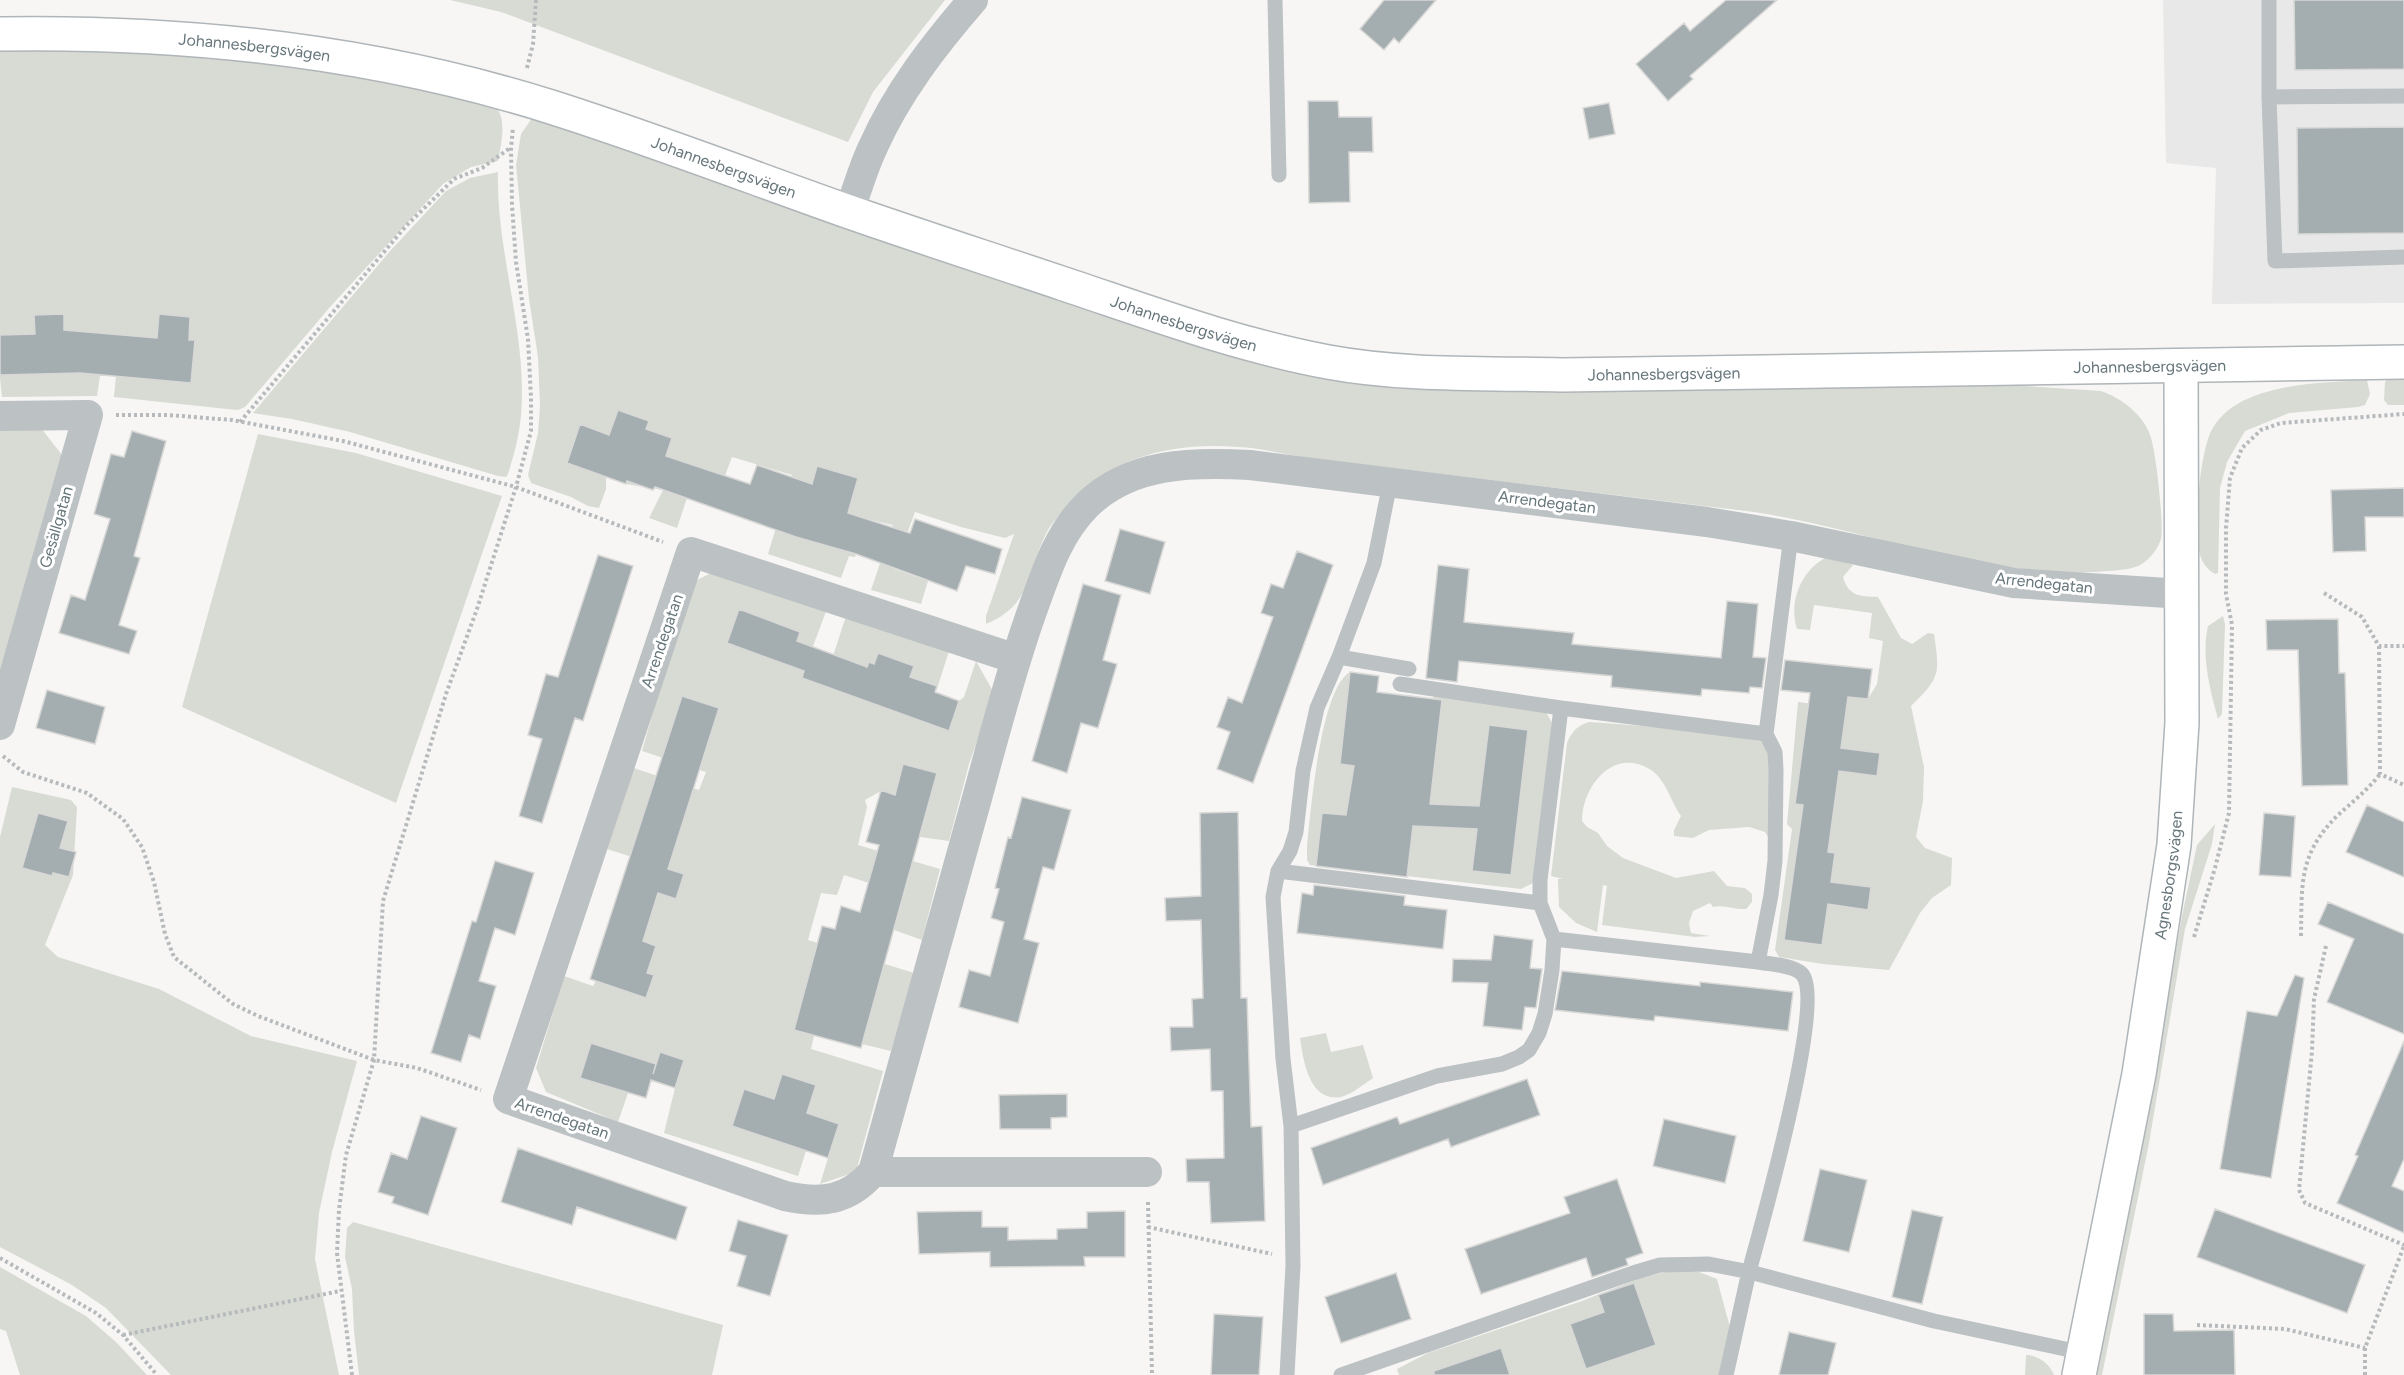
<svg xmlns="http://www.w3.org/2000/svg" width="2404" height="1375" font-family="Figtree,sans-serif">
	<rect width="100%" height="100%" fill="#f7f6f4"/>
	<path fill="#e7e8e7" d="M2163,0H2404V303L2212,304L2216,168L2166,163Z"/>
	<path fill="#d8dbd4" d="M450,0H945L873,92L848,142L501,12Z
		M0,47C73,49 147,50 220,57C312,65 404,85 494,105C508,118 501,144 498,161L471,167L443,184L330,307L245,407L238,410L227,409L114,397L116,376H100L97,396L2,397L0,378Z
		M532,118L1270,363L1995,384L2101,391C2121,398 2143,414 2150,435C2156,450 2164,524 2161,539C2158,549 2148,562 2138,566C2125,571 2107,571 2093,572C1980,577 1865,529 1754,512L1310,458C1286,455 1262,448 1238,447C1175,442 1110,456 1068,505C1062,513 1053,521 1048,530C1027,569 1034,604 986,624V616L1014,534L1005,538L961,527L915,512L894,569L928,581L921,604L871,590L893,525L867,519L855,557L849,556L841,578L768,554L792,475L732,457L725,476L689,464L678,494L687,498L677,528L649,518L663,490L626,484L606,476V489L599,508L588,506L571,497L531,483L528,475L538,433L540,406L538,357L529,299L516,165L521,134Z
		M498,172C496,254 528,334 521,416C519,436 514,455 508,474L506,477L498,476L350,432L292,419L253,413L391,250L446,191L470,178Z
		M2404,378V405H2388L2384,400L2385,382L2388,379Z
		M2367,380L2370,394L2365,405L2358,407L2289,413L2245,431L2227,462L2220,488L2218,573L2215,574C2195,563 2198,540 2198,521C2198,494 2200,465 2208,439C2226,382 2320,383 2367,380Z
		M41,428L62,455L0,675V429Z
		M258,434L356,453L502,496L396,803L182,707Z
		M1829,556L1853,565L1843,577C1849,597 1860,596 1878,597L1901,638L1912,644L1928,633L1934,634C1940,674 1940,678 1911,706L1924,767L1923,801L1916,837L1925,848L1952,858L1951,885L1932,898L1920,913L1889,970L1823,964L1779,957L1775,950L1792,829L1787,824L1798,702L1837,707L1839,696L1868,699L1877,684L1883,641L1869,638L1872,613L1814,605L1810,630L1797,629C1788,601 1802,568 1829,556Z
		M719,569L827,609L813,646L833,656L846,616L949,651L936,692L959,701L964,697L976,661L994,693L969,764L949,841L920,837L937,773L904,764L895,795L881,791L865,800L867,807L858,845L940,869L922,940L894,930L909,877L873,867L869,883L844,875L837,895L821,893L808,940L914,973L891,1051L862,1044L860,1048L821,1037L815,1032L811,1049L883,1071L856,1172L820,1184L828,1158L806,1151L798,1176L664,1133L675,1088L651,1081L646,1098L628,1093L618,1122L546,1092L536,1068L564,976L593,986L596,981L590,979L617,898L654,864L607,849L634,768L699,790L706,772L642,751L666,666L693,582Z
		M2223,616L2225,624L2222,714L2218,719C2210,690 2201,655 2208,626Z
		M1350,672L1340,764L1433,774L1442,700L1433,698L1434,695L1546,712L1552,723L1533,883L1521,889L1310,865L1307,860V846C1311,811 1320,689 1350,672Z
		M1589,722C1649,726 1707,731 1766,742L1771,750L1773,845L1765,832L1749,827L1709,830L1693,838L1674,836V830L1681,816C1671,802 1666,780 1651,770C1614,746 1582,786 1582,821L1587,827L1598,833L1607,846L1623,858L1676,878L1714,871L1727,886L1745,888L1752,894V902L1746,909C1734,910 1725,904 1713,907L1710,903L1693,911L1689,923L1691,933L1710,936L1695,937L1602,925L1607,886L1603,885L1597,932L1576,923L1559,907L1558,879H1563L1551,876L1567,743C1572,731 1577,726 1589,722Z
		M12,787L71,800L77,807L73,875L45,945L58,957L159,989L251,1036L357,1061L332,1152L319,1213L315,1259L339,1375H171L106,1308L72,1285L0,1247V837Z
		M2215,824L2212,844L2185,929L2149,1143L2102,1375H2095L2143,1139L2182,916L2197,845Z
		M1326,1033L1331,1052L1363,1045L1373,1078C1364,1084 1351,1095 1341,1097C1309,1103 1303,1059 1300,1038Z
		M353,1222L723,1325L712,1375H359L354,1331L352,1289L345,1257L347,1228Z
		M0,1267L86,1316L116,1342L147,1375H20L6,1331L0,1329Z
		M1676,1269L1699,1272L1717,1279L1732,1335L1723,1375H1399L1397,1369L1428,1353L1582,1301L1635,1280Z
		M2026,1355C2038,1355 2050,1364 2054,1375H2025Z"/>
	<path fill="#a4adb0" stroke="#d8d8d7" stroke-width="1.5" d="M1384,0H1436L1399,43L1394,38L1384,50L1360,29Z
		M1726,0H1777L1690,76L1693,79L1668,101L1636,64L1684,23L1690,31Z
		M2294,0H2404V69L2295,70Z
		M1308,101H1338L1339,117H1372L1373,152H1349L1350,202L1309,203Z
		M1609,103L1615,134L1589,139L1583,108Z
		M2404,127V233L2298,234L2297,128Z
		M64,314V330L157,338L159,314L190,317L189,340H195L191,383L80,373L0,375V335L35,334L34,315Z
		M618,410L649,421L646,429L672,438L666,456L750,484L757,465L812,484L817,466L858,478L848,513L910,533L915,519L1002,549L995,574L966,566L957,591L856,554L796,537L655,487L653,490L627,481L626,484L567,463L580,424L609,435Z
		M132,431L166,441L134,556L140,558L119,625L137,631L129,654L59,633L71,595L85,600L110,519L94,514L111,454L124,457Z
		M2404,488V517H2365L2366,551L2333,552L2331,490Z
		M1120,529L1165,542L1150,594L1105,581Z
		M1297,551L1333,565L1253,783L1217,769L1230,732L1217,727L1228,697L1242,703L1273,617L1261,613L1271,584L1283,588Z
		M598,555L633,566L583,721L575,718L542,823L519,816L542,739L528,735L546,674L558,677Z
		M1438,565L1469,569L1464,622L1574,633L1572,644L1721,658L1727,601L1758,604L1753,657L1766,658L1762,688L1750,687L1749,693L1702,689L1701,696L1611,687L1612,676L1459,661L1457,682L1426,678Z
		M1083,584L1121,595L1103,660L1117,664L1098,728L1081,723L1067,773L1032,761Z
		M739,609L800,632L797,641L867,667L869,662L874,664L878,653L914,666L910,677L937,686L935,692L959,701L949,731L802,678L804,671L727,643Z
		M2338,619L2339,673H2345L2348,785L2302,786L2298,650H2267L2266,620Z
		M1785,660L1872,669L1868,699L1848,697L1841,748L1880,753L1877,776L1839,771L1828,852L1835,853L1831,882L1871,887L1868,910L1828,904L1822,945L1784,940L1803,805L1795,804L1810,693L1781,690Z
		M1350,672L1379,676L1377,692L1442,700L1430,804L1479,806L1489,725L1528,730L1511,875L1472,871L1477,829L1413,826L1407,877L1316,866L1322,813L1346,815L1354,766L1340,764Z
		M47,690L105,707L95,744L36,728Z
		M682,696L719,708L668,869L684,874L676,899L658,893L643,941L656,946L647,973L654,975L646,998L590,979Z
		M903,764L937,773L861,1048L794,1030L822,926L835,929L841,906L860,912L879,845L866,842L881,790L895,795Z
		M1022,797L1071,810L1054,870L1043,867L1024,939L1039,943L1018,1023L959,1007L969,970L990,976L1004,922L991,918L999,889L995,888L1008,837L1011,838Z
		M2367,805L2404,822V877L2346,852Z
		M1238,812L1241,998H1247L1251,1127L1262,1126L1265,1221L1211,1223L1209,1182H1187L1186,1159L1224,1158L1223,1091H1211L1210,1049L1171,1051L1170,1027H1193L1192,999L1203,998L1201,920L1166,921L1165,898L1201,896L1200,813Z
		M38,813L68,821L60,848L76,852L69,877L53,873L52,876L22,868Z
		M2264,813L2295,816L2291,877L2259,875Z
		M495,861L534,873L515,935L495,928L479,981L496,986L480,1039L469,1035L461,1062L431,1053L472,921L476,922Z
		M1314,885L1405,896L1404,905L1447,910L1443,949L1297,933L1302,893L1313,895Z
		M2328,902L2404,934V1034L2327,1002L2354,939L2318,924Z
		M1494,935L1533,940L1530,968L1542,969L1536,1008L1525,1007L1522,1030L1483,1026L1488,983L1452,982L1453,959L1491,960Z
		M1562,971L1700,986V982L1793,992L1788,1031L1655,1016L1654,1021L1555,1010Z
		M2295,975L2304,978L2271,1178L2220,1169L2247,1011L2277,1016Z
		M2404,1041V1159L2392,1186L2404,1191V1233L2337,1203L2358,1156L2355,1155Z
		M591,1043L656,1064L653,1074L660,1052L684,1060L675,1088L651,1080L646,1098L580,1078Z
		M782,1074L816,1085L807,1113L839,1124L828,1158L732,1126L744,1089L774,1099Z
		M1527,1079L1540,1115L1451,1147L1448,1139L1323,1185L1311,1148L1397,1117L1400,1124Z
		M1067,1094V1117L1051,1118V1129H1000L999,1095Z
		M421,1116L457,1128L428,1215L392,1203L394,1197L378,1192L391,1153L407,1159Z
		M1664,1119L1736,1136L1725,1183L1653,1166Z
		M518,1148L687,1207L676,1240L577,1207L572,1225L501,1202Z
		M1820,1169L1867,1180L1849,1252L1803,1241Z
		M1617,1179L1643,1253L1626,1259L1628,1265L1592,1277L1586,1258L1481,1294L1465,1249L1570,1213L1564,1197Z
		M2215,1209L2365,1265L2347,1313L2197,1257Z
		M1912,1210L1943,1217L1922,1304L1892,1297Z
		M982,1211V1227H1008V1240L1057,1239V1229L1087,1228V1212L1125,1211V1257H1084L1085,1266L990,1267V1252L919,1254L917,1212Z
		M738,1220L788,1235L770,1296L737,1286L746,1256L729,1251Z
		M1396,1273L1411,1319L1341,1343L1325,1297Z
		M1634,1283L1656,1345L1586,1369L1570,1324L1604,1312L1598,1295Z
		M1214,1314L1263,1317L1259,1375H1211Z
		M2144,1314H2173L2174,1331L2234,1330L2235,1375H2144Z
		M1789,1332L1836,1343L1828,1375H1779Z
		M1501,1348L1510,1375H1434V1371Z"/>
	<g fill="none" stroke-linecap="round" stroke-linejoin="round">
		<g stroke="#afb5b8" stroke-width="36">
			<g id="secondary">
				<path id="s1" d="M0,34C186,31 373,51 551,107C649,138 745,175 841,209C915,235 990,259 1064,284C1151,313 1237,345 1328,362C1403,376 1485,373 1562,375L2404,362"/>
				<path id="s2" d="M2079,1375L2139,1074L2174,845L2182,723L2181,366"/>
			</g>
		</g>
		<path stroke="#b6babc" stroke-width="4" stroke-dasharray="3 3" stroke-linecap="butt" d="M527,68L533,44L536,0
			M116,415H168L232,420L343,441L516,487L663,542
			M240,422L406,226L454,179L482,168L510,148
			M2324,593L2362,617L2379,646H2404
			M2379,646L2380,774L2404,785
			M3,756L23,772L87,793L123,819L142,847L154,882L165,934L174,957L233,1004L258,1016L374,1060L417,1068L481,1090
			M2301,936C2302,885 2298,855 2337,816C2352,802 2368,790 2380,774
			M2194,937L2215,868L2229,813L2232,625L2226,594V528L2230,478L2242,448L2261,430L2281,423L2404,414
			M2326,946L2314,999L2312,1051L2299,1190L2305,1203L2404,1245
			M1148,1202L1152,1375
			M1148,1227L1272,1254
			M0,1258L96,1313L123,1335L157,1375
			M2197,1325L2285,1329L2365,1348
			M123,1335L340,1291
			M352,1375L337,1253L339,1210L346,1155L374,1060L383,901L446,694L477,609L516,487L531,431V398L528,339L516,262L512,205L511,148L513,128
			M2365,1375V1348L2404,1246"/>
		<path stroke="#bcc1c3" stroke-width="15" d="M1275,0L1279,175
			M2269,0V97L2275,261L2404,257
			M2269,97L2404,96
			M1339,657L1409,669
			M1400,684L1561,708
			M1278,871L1540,903
			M1554,939L1758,962
			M1291,1126L1437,1076L1502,1064L1519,1057L1529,1050L1539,1033L1545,1014L1552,970L1554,939L1540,903V880L1561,708L1766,734
			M1287,1375L1293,1266L1291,1126L1283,1059L1273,897L1278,871L1290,851L1296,832L1303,771L1317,708L1339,657L1374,563L1390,483
			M1341,1375L1633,1273L1660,1265L1709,1264L1750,1272L1934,1321L2084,1353
			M1726,1375C1734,1341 1741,1306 1749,1272C1760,1230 1826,1001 1802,974C1793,965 1769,964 1758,962L1771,895L1775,861L1776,770L1775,752L1766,734L1791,536"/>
		<path stroke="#bcc1c3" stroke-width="30" d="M849,212C857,190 863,168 873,147C897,93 934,45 973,0
			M0,416L88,415L0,725
			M1016,659L691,552L508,1099L785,1196C821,1204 848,1201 873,1172C906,1051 940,930 974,809C992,744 1008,680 1030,617C1045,576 1056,536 1087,505C1131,462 1193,462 1250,465L1707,522L1791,536L2014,583L2183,594
			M873,1172H1147"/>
		<use href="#secondary" stroke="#fff" stroke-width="33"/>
	</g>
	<g text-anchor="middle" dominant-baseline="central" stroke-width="6" stroke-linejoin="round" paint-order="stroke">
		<g font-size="16" fill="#66767b" stroke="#fff">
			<text stroke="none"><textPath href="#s1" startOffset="255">Johannesbergsvägen</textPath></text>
			<text stroke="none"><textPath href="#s1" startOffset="741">Johannesbergsvägen</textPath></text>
			<text stroke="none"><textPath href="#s1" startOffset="1227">Johannesbergsvägen</textPath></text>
			<text stroke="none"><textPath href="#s1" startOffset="2199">Johannesbergsvägen</textPath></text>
			<text stroke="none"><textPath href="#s1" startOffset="1713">Johannesbergsvägen</textPath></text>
			<text transform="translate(1547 502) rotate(7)">Arrendegatan</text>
			<text transform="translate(56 527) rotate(-74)">Gesällgatan</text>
			<text transform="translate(2044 583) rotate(6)">Arrendegatan</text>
			<text transform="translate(662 641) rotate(-71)">Arrendegatan</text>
			<text stroke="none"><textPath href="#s2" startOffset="508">Agnesborgsvägen</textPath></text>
			<text transform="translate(562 1118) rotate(19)">Arrendegatan</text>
		</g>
	</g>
</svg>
